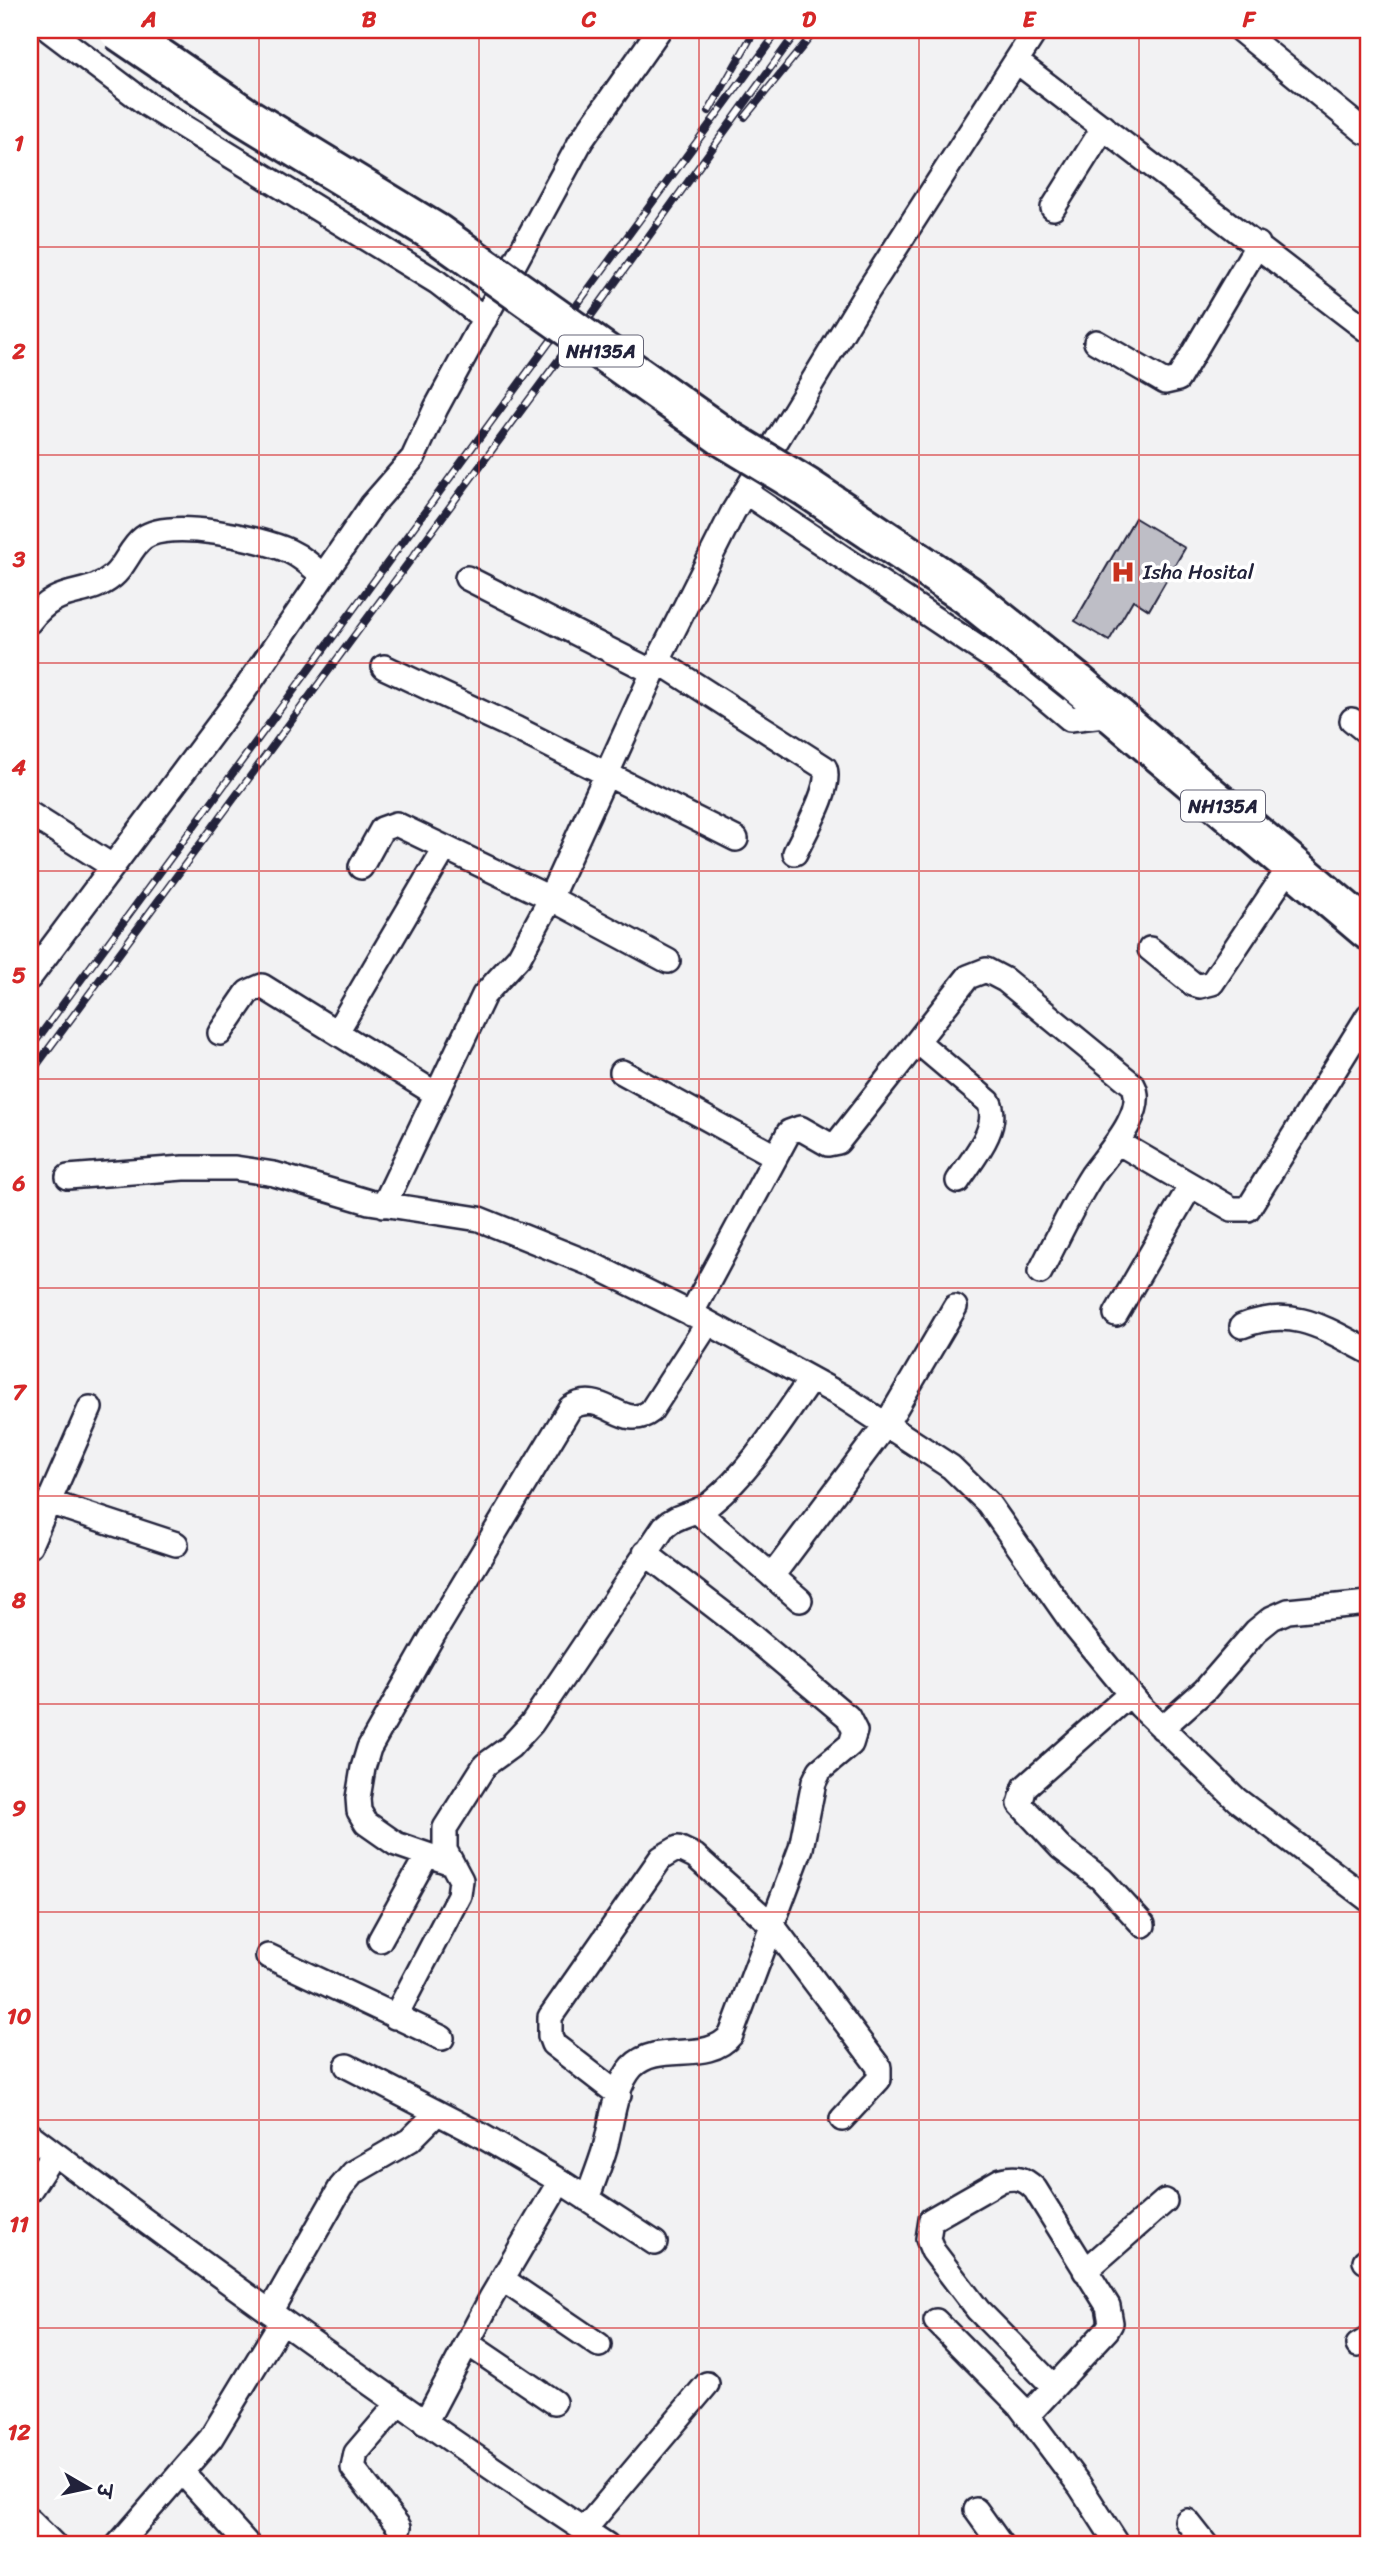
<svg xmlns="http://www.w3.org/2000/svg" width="1398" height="2575" font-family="Sriracha,'Playpen Sans Deva',sans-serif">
	<rect width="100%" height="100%" fill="#f2f2f3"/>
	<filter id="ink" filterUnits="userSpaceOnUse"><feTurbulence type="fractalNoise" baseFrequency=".0143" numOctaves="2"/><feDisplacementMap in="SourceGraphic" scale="14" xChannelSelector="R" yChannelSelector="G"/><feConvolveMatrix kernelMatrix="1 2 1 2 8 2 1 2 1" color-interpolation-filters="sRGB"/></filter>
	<g filter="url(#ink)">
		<path fill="#bebec6" stroke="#22223b" stroke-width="2" d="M1135,518L1185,548L1149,610L1133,600L1109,641L1075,621Z"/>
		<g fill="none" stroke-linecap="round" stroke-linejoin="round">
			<g stroke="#22223b" stroke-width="28">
				<path id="street" d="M49,30L148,105L437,282L485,319
					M1240,30L1365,132
					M1016,61L1368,331
					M1053,208L1104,127
					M1096,342L1165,382L1178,379L1258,244
					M745,492L1014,672L1070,719L1113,714
					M467,578L653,672
					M30,621C60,582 84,600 113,576C125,566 130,548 143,538C169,518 260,538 289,551C302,557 312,566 323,576
					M658,661L825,768C832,788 804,833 795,853
					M384,667L517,729L736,839
					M1352,720L1368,733
					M30,814L112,866
					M361,867L382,829L396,824L550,898L668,961
					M1150,949L1193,984L1200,986L1212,983L1291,865
					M30,977L244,691L372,505L413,458L436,408L581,141L659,30
					M338,1030L445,848
					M220,1033L248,992L262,986L436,1094
					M918,1042L989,1102C1001,1128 972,1159 958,1181
					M622,1072L775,1156
					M1119,1143L1232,1209H1248L1368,1016
					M68,1177L183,1168H235L274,1174L369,1202L479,1219L591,1264L696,1316L842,1396L951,1467L988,1503L1075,1627L1140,1706L1237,1800L1368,1899
					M384,1205L484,995L519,957L545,909L661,655L733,512L864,297L1036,30
					M691,1314L789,1132L800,1128L828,1144L838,1142L968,977L986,970L1005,980L1133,1085C1148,1112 1106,1155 1092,1175C1072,1206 1057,1240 1040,1272
					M1116,1314L1191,1185
					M1242,1326C1293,1306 1324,1328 1368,1351
					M48,1502L176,1544
					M697,1511L800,1600
					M30,1545L90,1408
					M772,1576L887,1423L955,1307
					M1130,1694L1025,1787L1020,1804L1061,1848L1101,1879L1143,1925
					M1162,1728L1205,1690L1256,1631L1272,1618L1288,1611L1368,1603
					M451,1863L396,1844L366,1823L359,1811L358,1798L363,1768L369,1748L433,1635L570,1408C603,1387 623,1433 651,1411L708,1323
					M380,1940L427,1855
					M268,1956L442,2038
					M395,2017L459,1895L461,1880L445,1850V1828L485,1765L510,1747L532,1723L664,1527C678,1513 696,1515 711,1503C752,1470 781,1421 811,1379
					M347,2066L475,2132L560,2181L655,2243
					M619,2095L553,2044L550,2036V2017L661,1858L678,1848L695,1856L773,1926L879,2067V2079L842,2119
					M30,2135C219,2277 410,2416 607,2545
					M30,2190L54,2153
					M587,2199C593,2182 600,2165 605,2148C612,2123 614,2087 632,2067C658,2040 707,2065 731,2035L801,1848L814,1782L820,1770L851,1744L855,1731L848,1717L741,1627L645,1553
					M1365,2261L1368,2259
					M1085,2271L1165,2201
					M502,2279L599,2345
					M270,2312L341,2187L353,2173L410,2140L437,2113
					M936,2321L1019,2405L1080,2486L1118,2545
					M467,2343L554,2402
					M1358,2345L1368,2339
					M398,2404L356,2453L353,2468L399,2527
					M1027,2416L1107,2330L1111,2323L1108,2306L1035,2189C1024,2178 1016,2176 1001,2180L931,2220L928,2239L933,2251L978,2310L1054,2387
					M425,2423L491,2298L560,2181
					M183,2473L248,2545
					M976,2510L1001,2545
					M30,2521L54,2545
					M1187,2521L1206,2545
					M584,2530L707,2384
					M118,2545L211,2438L282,2321"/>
			</g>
			<g stroke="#22223b" stroke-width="44">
				<path id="highway" d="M1077,683L1368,930"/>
			</g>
			<use href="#street" stroke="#fff" stroke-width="23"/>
			<use href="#highway" stroke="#fff" stroke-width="38"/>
			<g stroke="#22223b" stroke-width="8">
				<path id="rail" d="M709,111L755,30
					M745,117L816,30
					M30,1049L779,30
					M30,1074L577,335L798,30"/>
			</g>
			<use href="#rail" stroke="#fff" stroke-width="5" stroke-dasharray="16" stroke-linecap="butt"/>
			<g stroke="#22223b" stroke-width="44" stroke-linecap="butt">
				<path id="highway-bridge" d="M118,30L244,116L436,233L725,438L806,487L966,594L1077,683"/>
			</g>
			<use href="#highway-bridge" stroke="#fff" stroke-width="38"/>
		</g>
	</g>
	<path fill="none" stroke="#d62828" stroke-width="2" stroke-opacity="0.55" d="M259,30V2545M479,30V2545M699,30V2545M919,30V2545M1139,30V2545M30,247H1368M30,455H1368M30,663H1368M30,871H1368M30,1079H1368M30,1288H1368M30,1496H1368M30,1704H1368M30,1912H1368M30,2120H1368M30,2328H1368"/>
	<defs>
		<g id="hospital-bare" transform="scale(1.89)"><path d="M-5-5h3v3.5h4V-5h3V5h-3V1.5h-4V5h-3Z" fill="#c8321e" stroke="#fff" stroke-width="2.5" paint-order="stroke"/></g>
	</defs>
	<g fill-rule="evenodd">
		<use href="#hospital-bare" x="1123" y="572"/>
	</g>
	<g text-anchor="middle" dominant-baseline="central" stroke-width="7" stroke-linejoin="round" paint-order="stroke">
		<g fill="#fff" stroke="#646476" stroke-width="2">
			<rect x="559" y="335.5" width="84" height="31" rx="5"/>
			<rect x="1181" y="790.5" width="84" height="31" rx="5"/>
		</g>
		<g font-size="19" font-weight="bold" fill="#22223b">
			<text x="601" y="351">NH135A</text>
			<text x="1223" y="806">NH135A</text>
		</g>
		<g font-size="21" fill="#22223b" stroke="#fff" text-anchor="start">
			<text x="1143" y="572">Isha Hosital</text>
		</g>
	</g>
	<rect width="1398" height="2575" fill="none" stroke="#fff" stroke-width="77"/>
	<g transform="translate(88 2488) rotate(99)" stroke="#ffffff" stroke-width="5" paint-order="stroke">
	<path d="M0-5L12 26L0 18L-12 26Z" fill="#22223b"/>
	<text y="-10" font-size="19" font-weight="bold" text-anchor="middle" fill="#22223b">उ</text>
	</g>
	<rect x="38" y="38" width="1322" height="2498" fill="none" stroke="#d62828" stroke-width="2.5"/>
	<g font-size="23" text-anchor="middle" font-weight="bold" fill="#d62828">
		<text x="149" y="27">A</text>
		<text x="369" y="27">B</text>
		<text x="589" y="27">C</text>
		<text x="809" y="27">D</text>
		<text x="1029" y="27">E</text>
		<text x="1249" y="27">F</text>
		<text x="19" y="151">1</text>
		<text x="19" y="359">2</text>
		<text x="19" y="567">3</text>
		<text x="19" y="775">4</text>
		<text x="19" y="983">5</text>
		<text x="19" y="1191">6</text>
		<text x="19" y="1400">7</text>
		<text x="19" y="1608">8</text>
		<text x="19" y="1816">9</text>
		<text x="19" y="2024">10</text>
		<text x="19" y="2232">11</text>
		<text x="19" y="2440">12</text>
	</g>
</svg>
